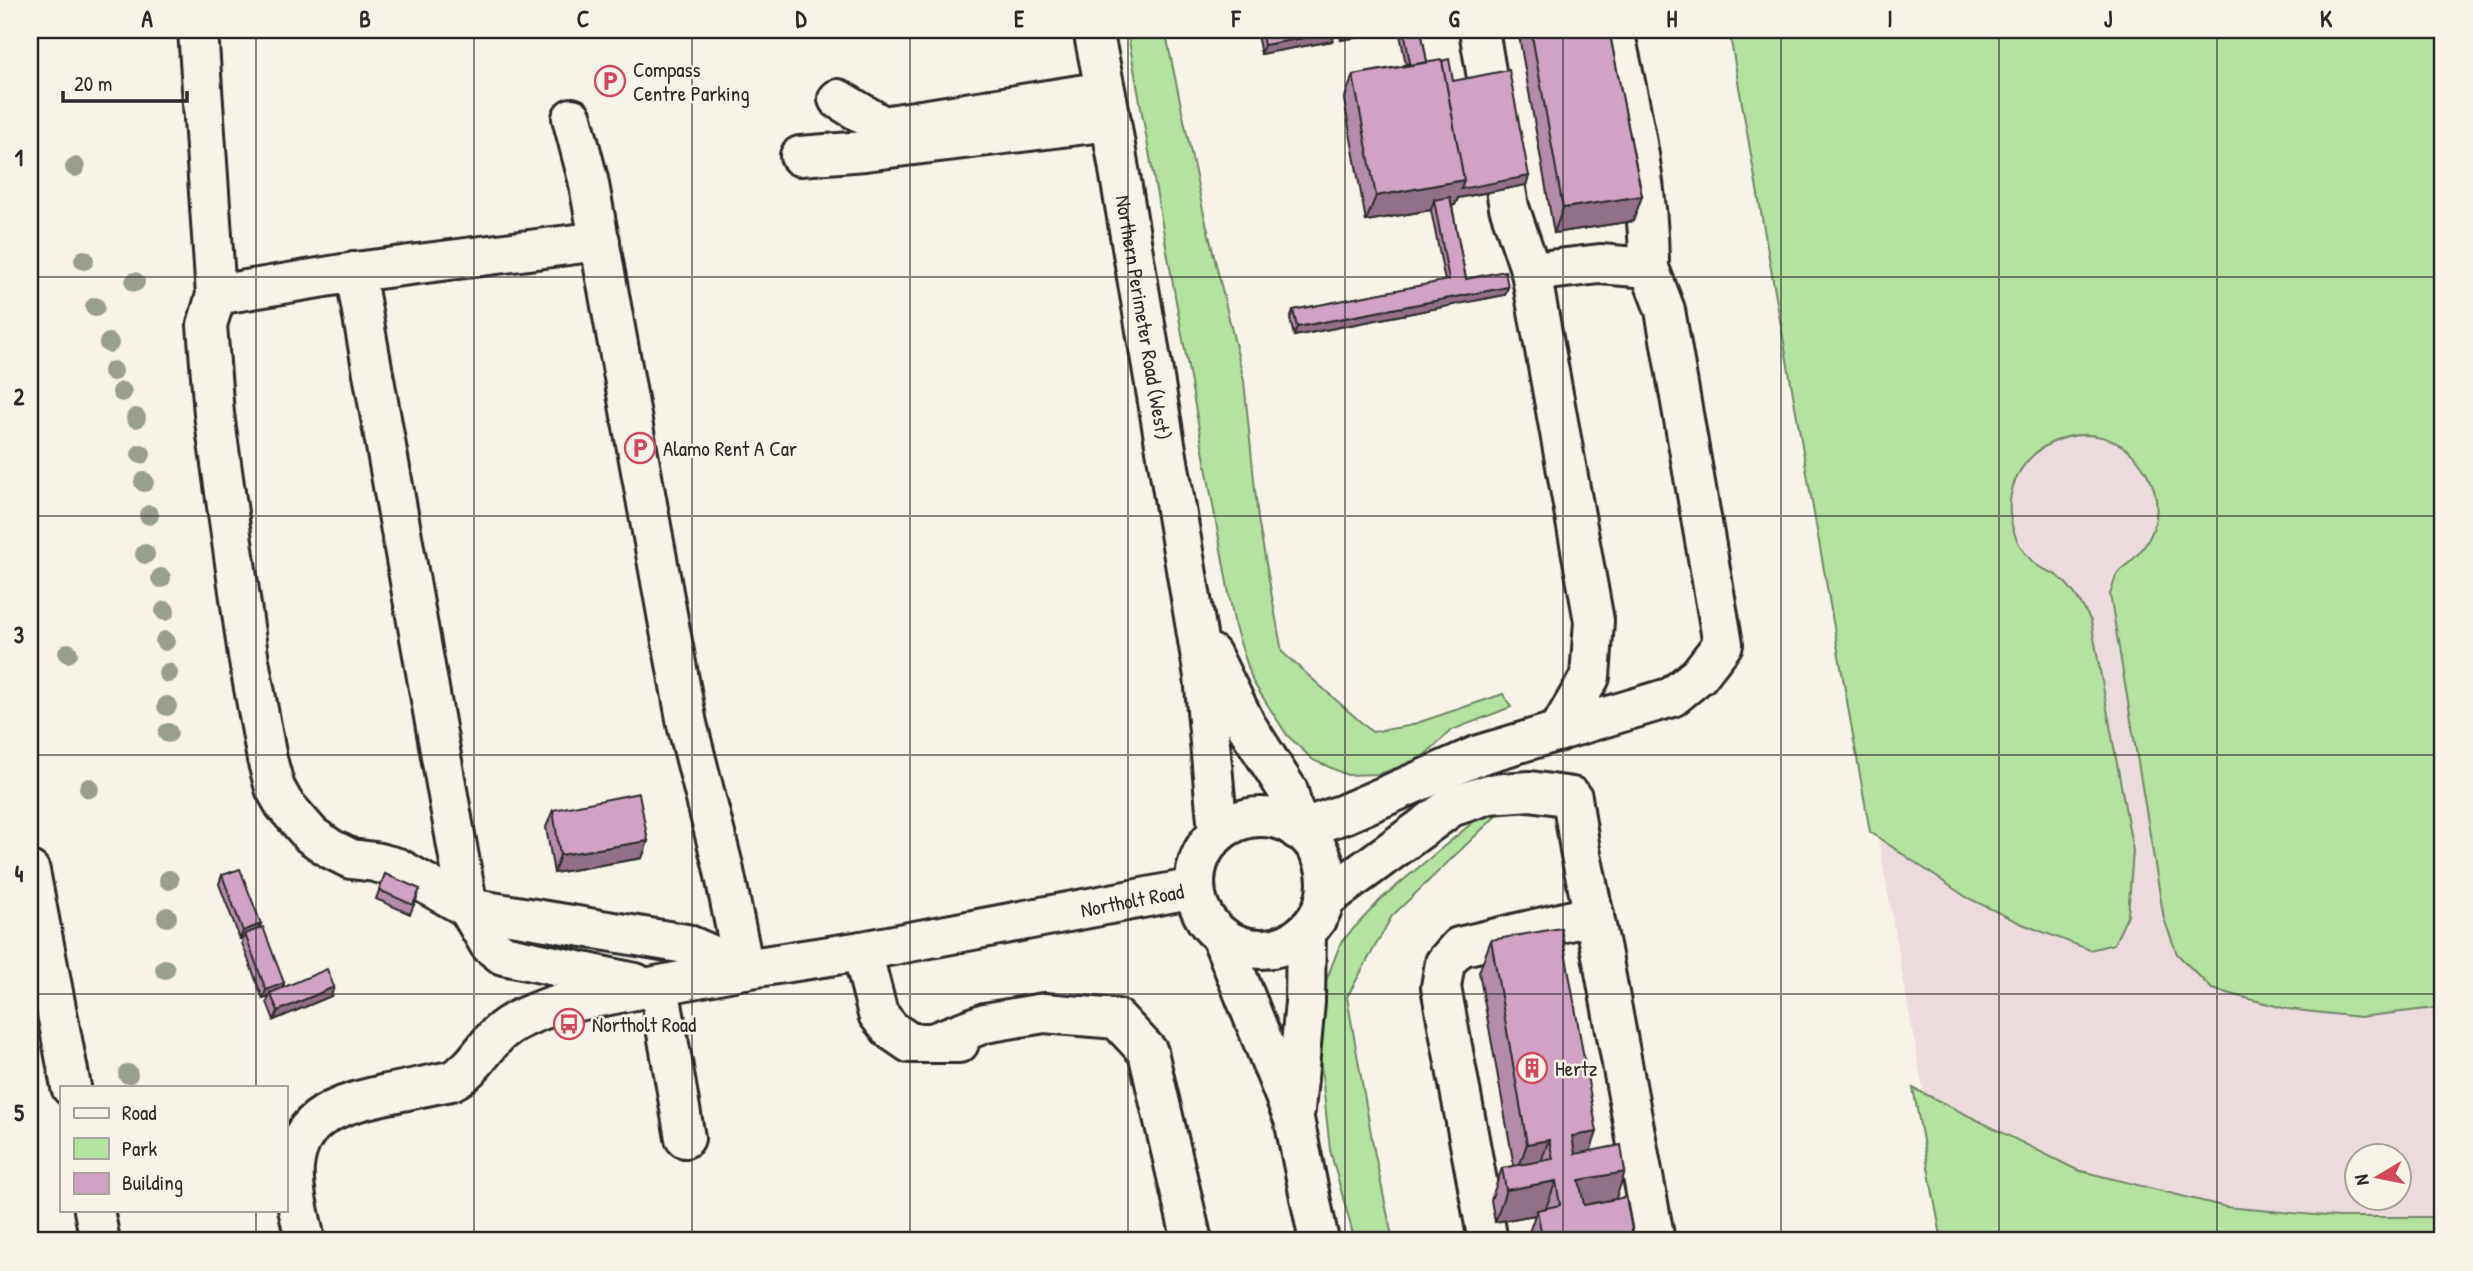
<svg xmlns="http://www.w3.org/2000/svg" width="2473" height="1271" font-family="'Patrick Hand',sans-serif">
	<rect width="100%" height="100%" fill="#f7f3e8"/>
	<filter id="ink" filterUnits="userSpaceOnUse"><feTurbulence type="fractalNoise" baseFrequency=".0143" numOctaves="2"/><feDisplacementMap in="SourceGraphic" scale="14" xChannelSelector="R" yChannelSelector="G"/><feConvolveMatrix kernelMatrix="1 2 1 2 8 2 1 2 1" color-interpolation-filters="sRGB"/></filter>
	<g filter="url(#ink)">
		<path fill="#ecdbdd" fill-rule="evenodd" d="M1734,30H2443V1241H1950ZM2358,1156H2400V1198H2358Z"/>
		<path fill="#b4e2a0" stroke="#708666" stroke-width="2" d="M1127,30H1165L1203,210L1244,381L1258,519L1282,652L1372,732L1408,726L1503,694L1511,707L1452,730L1419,760L1379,774L1347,775L1313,760L1287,735L1253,682L1235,627Z
			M1729,30H2443V1007L2360,1017L2287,1009L2212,989L2177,954L2164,919L2110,594C2113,588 2114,579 2117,574C2120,569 2125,566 2129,563C2144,549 2152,538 2156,518C2158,502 2155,486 2146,472C2100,394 1984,451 2015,535C2019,547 2030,561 2041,568C2047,571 2055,573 2060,578C2073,588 2083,607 2091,621L2133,851L2128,915L2114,944L2090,950L2022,924L1966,897L1870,832Z
			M1498,814L1392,916L1347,997L1373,1145L1393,1241H1355L1330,1150L1320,1056L1321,994L1341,942L1382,898L1478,818Z
			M1913,1088L2077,1170L2226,1207L2338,1217H2431L2443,1215V1241H1942Z"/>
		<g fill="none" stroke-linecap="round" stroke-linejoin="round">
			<g stroke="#2b2b2b" stroke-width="44">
				<g id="minor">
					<path d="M198,30L216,295L207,325L214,414L248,655L267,759L275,788L284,804L311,835L331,849L351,859L375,862L398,868L468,908L686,944L744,969"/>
					<path id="s1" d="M1093,30L1108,104L1204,676L1218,832"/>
					<path d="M1479,30L1509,207L1531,272L1594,621L1590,677L1558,732"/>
					<path d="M1614,30C1631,110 1649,186 1649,268"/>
					<path d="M838,99L883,126L1105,91"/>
					<path d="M572,118L588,179L687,724L723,866L744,969"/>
					<path d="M800,156L865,151L1111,121"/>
					<path d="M355,272L468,908L489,944L503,955L635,983"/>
					<path d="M216,295L355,272L600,241"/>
					<path d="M1211,654L1246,725L1288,791L1298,830"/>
					<circle cx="1261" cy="883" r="66"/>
					<path d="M1298,830L1344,814L1479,755L1672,697L1699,675L1723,644L1665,310L1649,268L1600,264L1531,272"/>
					<path d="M1325,899L1451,807L1489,794L1530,791L1572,797L1580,850L1601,950L1655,1241"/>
					<path d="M1221,936L1294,1119L1319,1241"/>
					<path d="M862,951L878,1014L891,1030L910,1043H959"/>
					<path d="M659,986L685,1138"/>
					<path d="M935,1042L985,1023L1044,1013L1117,1019L1148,1052L1192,1241"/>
					<path d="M1295,1110L1305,1002L1306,931"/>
					<path id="s2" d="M305,1241C301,1218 292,1191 294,1167C299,1113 344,1104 387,1094C408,1090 429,1085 451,1081C472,1071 482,1050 498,1034C513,1020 533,1013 552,1006L744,969L862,951L1195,888"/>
					<path d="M1488,1241L1441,987L1445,963L1459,947L1594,915"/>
				</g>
			</g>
			<g stroke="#2b2b2b" stroke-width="44">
				<path id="highway" d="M30,871L71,1087
					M94,1210L100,1241"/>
			</g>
			<use href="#minor" stroke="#f7f3e8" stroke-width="38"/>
			<use href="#highway" stroke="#f7f3e8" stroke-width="38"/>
		</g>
		<g fill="#9a9e90">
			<circle cx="75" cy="167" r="10"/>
			<circle cx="84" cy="260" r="10"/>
			<circle cx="135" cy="282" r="10"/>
			<circle cx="95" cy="307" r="10"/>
			<circle cx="109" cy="343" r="10"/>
			<circle cx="113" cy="371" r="10"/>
			<circle cx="122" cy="392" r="10"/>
			<circle cx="136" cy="418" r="10"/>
			<circle cx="141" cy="454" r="10"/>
			<circle cx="144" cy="482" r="10"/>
			<circle cx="149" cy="515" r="10"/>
			<circle cx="145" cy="554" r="10"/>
			<circle cx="161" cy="578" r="10"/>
			<circle cx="165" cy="611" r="10"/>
			<circle cx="165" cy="641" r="10"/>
			<circle cx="68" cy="653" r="10"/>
			<circle cx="168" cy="673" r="10"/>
			<circle cx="167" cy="706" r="10"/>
			<circle cx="168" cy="733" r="10"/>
			<circle cx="89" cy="788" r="10"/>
			<circle cx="169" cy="880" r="10"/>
			<circle cx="167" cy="917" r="10"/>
			<circle cx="165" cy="969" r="10"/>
			<circle cx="128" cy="1074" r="10"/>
		</g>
		<path fill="#b48ba8" stroke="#2b2b2b" stroke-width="2" d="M1256,30H1335L1336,32L1332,41L1261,54Z
			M1340,30H1399L1341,40Z
			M1399,30H1421L1427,62L1453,81L1529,176L1526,185L1458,198L1455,205L1452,206L1466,279L1508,287L1505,295L1294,336L1290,319L1293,310L1445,281L1431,210L1366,221L1344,100L1353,75L1403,66L1404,65L1406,64Z
			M1518,30H1609L1642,196L1633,221L1554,233Z
			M553,810L648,841L642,858L554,873L546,827Z
			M385,874L417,898L410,914L376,899Z
			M222,875L259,928L284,983L283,988L331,996L274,1020L267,1002L269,997L263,999L242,943L243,938L240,939L219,884Z
			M1491,940L1590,1151L1615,1199L1634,1241H1526L1535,1215L1495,1222L1491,1200L1502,1168L1514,1166L1479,972Z"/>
		<path fill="#927188" stroke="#2b2b2b" stroke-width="2" d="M1354,30H1399L1341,40L1345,31Z
			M1336,32L1332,41L1261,54L1264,45Z
			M1529,176L1526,185L1458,198L1455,205L1436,209L1434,200L1431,210L1366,221L1376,196L1464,180Z
			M1642,196L1633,221L1554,233L1563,208Z
			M1508,287L1505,295L1294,336L1297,327Z
			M648,841L642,858L554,873L560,855Z
			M261,924L258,933L245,934L243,938L240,939L243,931Z
			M284,983L281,992L270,993L269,997L263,999L266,990Z
			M334,987L331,996L274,1020L278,1011Z
			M1597,1132L1586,1164L1561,1168L1572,1136Z
			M1549,1140L1537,1172L1516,1175L1527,1144Z
			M1625,1172L1614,1204L1568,1212L1579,1180Z
			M1556,1181L1544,1213L1537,1210L1535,1215L1495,1222L1506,1190Z"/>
		<path fill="#d1a2c3" stroke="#2b2b2b" stroke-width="2" d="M1261,30H1335L1336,32L1264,45Z
			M1404,30H1421L1427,62L1404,66V65L1410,63Z
			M1531,30H1609L1642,196L1563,208Z
			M1449,59L1453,81L1509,70L1529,176L1461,189L1464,180L1442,61Z
			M1442,60L1464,180L1376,196L1353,75Z
			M1450,197L1466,279L1505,271L1508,287L1297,327L1293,310L1449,280L1434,200Z
			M639,793L648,841L560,855L553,810Z
			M240,869L261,924L243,931L222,875Z
			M385,874L420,889L413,905L379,890Z
			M263,927L284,983L266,990L245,934Z
			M1561,928L1597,1132L1572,1136L1575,1154L1621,1145L1625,1172L1579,1180L1584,1205L1626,1197L1634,1241H1543L1537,1210L1560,1205L1556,1181L1506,1190L1502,1168L1553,1159L1549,1140L1527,1144L1491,940Z
			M327,969L334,987L278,1011L270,993Z"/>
	</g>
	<path fill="none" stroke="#2b2b2b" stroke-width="2" stroke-opacity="0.55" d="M256,30V1087M474,30V1241M692,30V1241M910,30V1241M1128,30V1241M1345,30V1241M1563,30V1241M1781,30V1241M1999,30V1241M2217,30V1241M30,277H2443M30,516H2443M30,755H2443M30,994H2443M256,1210V1241"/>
	<defs>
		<g id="parking-ring" transform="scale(1.575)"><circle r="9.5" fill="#f7f3e8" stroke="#d1495b" stroke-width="1.5"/><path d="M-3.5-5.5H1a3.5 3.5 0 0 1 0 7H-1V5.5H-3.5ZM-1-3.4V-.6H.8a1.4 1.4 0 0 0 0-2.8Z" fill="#d1495b"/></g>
		<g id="bus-ring" transform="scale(1.575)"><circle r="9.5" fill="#f7f3e8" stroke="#d1495b" stroke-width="1.5"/><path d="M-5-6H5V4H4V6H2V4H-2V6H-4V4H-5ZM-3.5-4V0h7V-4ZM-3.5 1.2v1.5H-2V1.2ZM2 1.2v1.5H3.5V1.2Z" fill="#d1495b"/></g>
		<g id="building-ring" transform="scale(1.575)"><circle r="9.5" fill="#f7f3e8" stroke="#d1495b" stroke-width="1.5"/><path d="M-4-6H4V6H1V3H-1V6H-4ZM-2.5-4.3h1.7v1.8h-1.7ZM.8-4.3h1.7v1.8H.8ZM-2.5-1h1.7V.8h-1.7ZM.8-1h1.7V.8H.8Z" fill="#d1495b"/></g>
	</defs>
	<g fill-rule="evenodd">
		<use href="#parking-ring" x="610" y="81"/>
		<use href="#parking-ring" x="640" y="448"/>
		<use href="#bus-ring" x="569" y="1024"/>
		<use href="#building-ring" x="1532" y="1068"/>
	</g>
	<g text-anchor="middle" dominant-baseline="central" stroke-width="5" stroke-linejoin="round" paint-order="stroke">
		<g font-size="21" fill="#2b2b2b" stroke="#f7f3e8" text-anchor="start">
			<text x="633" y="69">Compass<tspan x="633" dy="24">Centre Parking</tspan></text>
			<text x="663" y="448">Alamo Rent A Car</text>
			<text x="592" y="1024">Northolt Road</text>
			<text x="1555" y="1068">Hertz</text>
		</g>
		<g font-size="21" fill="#2b2b2b" stroke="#f7f3e8">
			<text stroke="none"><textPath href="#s1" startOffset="292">Northern Perimeter Road (West)</textPath></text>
			<text stroke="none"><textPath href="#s2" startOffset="987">Northolt Road</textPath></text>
		</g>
	</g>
	<rect width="2473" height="1271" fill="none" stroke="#f7f3e8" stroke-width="77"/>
	<rect x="60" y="1086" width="228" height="126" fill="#f7f3e8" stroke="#a5a39c" stroke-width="2"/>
	<rect x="74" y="1108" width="35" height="10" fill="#f7f3e8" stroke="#a5a39c" stroke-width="2"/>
	<text x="122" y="1120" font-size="21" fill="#2b2b2b">Road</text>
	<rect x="74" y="1138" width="35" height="21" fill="#b4e2a0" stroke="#a5a39c" stroke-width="2"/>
	<text x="122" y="1156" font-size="21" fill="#2b2b2b">Park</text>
	<rect x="74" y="1173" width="35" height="21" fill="#d1a2c3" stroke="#a5a39c" stroke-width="2"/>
	<text x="122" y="1190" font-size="21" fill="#2b2b2b">Building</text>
	<g transform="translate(2378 1177) rotate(260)"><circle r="33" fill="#f7f3e8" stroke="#a5a39c" stroke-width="2"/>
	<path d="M0-5L12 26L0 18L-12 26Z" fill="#d1495b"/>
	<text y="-10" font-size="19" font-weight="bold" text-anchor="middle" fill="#2b2b2b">N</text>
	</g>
	<path d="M63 91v10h124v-10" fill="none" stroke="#2b2b2b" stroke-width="3.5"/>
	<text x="74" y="91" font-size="21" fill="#2b2b2b" stroke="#f7f3e8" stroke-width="5" paint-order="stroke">20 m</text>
	<rect x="38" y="38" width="2396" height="1194" fill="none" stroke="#2b2b2b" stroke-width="2.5"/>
	<g font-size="23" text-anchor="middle" font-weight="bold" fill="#2b2b2b">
		<text x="147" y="27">A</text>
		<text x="365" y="27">B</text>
		<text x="583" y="27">C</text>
		<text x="801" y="27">D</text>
		<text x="1019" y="27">E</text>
		<text x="1236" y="27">F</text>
		<text x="1454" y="27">G</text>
		<text x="1672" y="27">H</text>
		<text x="1890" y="27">I</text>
		<text x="2108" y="27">J</text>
		<text x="2326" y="27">K</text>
		<text x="19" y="166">1</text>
		<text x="19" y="405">2</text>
		<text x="19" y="643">3</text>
		<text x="19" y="882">4</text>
		<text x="19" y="1121">5</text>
	</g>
</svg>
